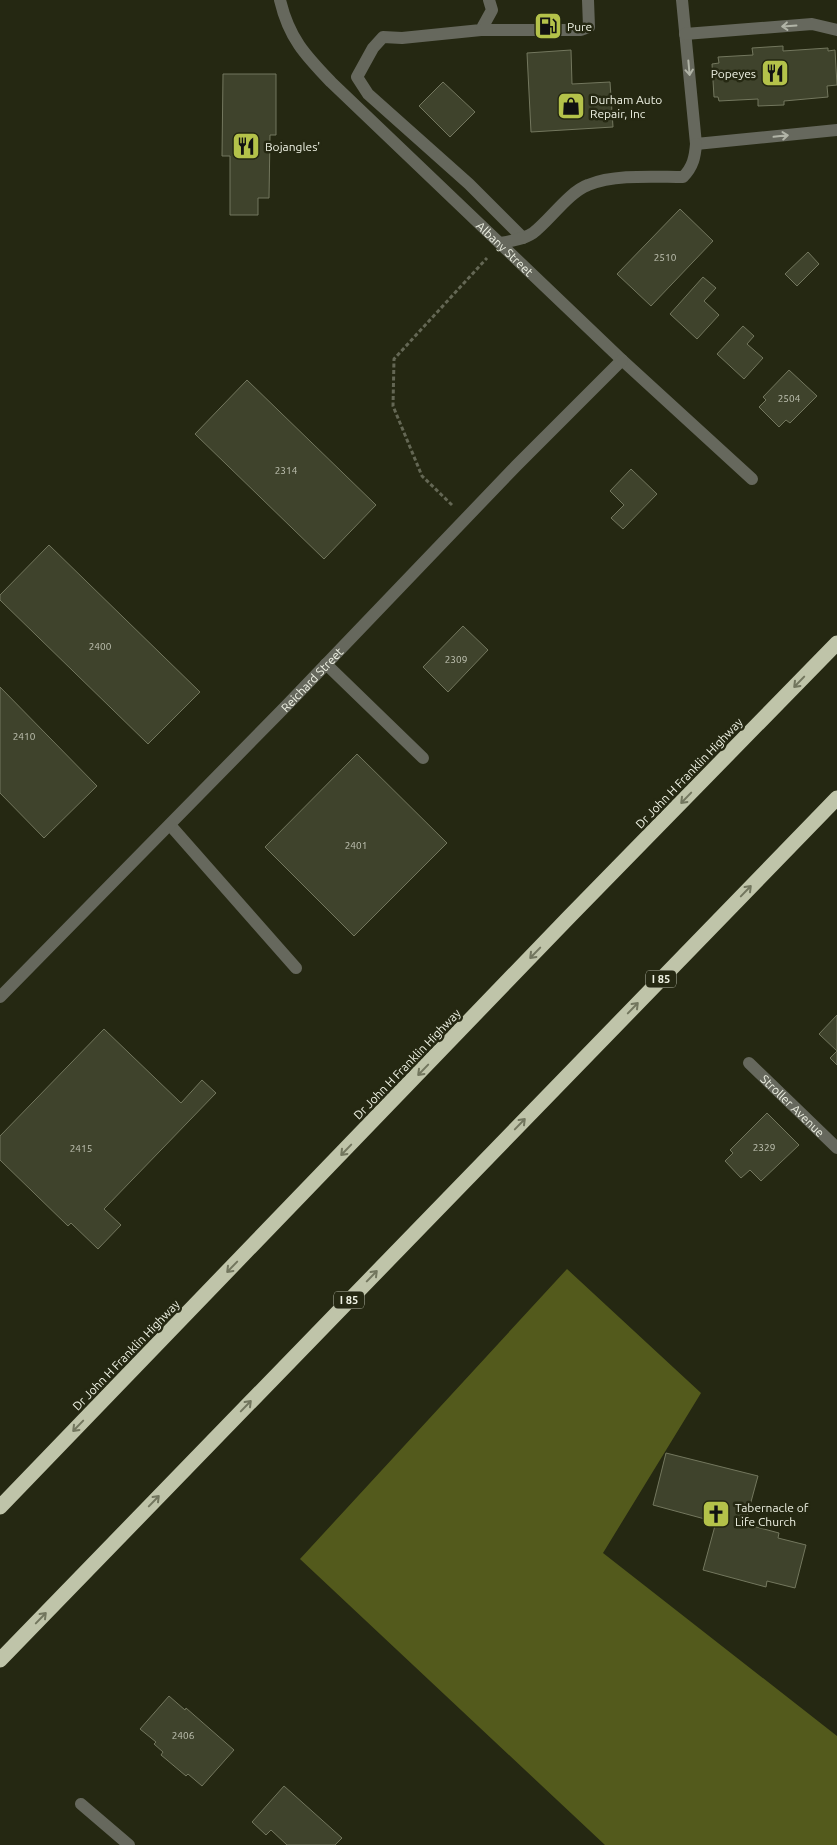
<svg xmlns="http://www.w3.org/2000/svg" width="837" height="1845" font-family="Ubuntu,sans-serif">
	<rect width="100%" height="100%" fill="#252812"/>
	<path fill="#535a1c" d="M567,1269L701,1393L603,1553L837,1736V1845H605L300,1559Z"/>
	<path fill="#3f432c" stroke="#73775e" d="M783,46V51L828,48V51L835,50L837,85L827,86L828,97L784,101V105L758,106V99L719,101L718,97H714L712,64L719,63L718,57L753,55L752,48Z
		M571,50L572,84L610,82L613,127L531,132L527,53Z
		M223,74H276V135H270L269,198H258V215H230V156H222Z
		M443,82L475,112L450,137L419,106Z
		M680,209L713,241L651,306L617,274Z
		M808,252L819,264L797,286L785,274Z
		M703,277L716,288L704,301L719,315L697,339L670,314Z
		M743,326L754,336L747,344L763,358L744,379L717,354Z
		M789,370L817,396L790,423L786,420L779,427L759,407L766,400L763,397Z
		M247,380L376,505L324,559L195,434Z
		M631,469L657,494L623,529L611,518L624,505L610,491Z
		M49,545L200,692L148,744L0,600V595Z
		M463,626L488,650L448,692L423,667Z
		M0,687L97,786L44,838L0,793Z
		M357,754L447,843L354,936L265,847Z
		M837,1015V1065L830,1058L837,1051L819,1034Z
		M104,1029L181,1103L202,1080L216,1093L104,1209L121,1225L98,1249L71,1223L68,1226L0,1160V1136Z
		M767,1113L799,1145L761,1181L750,1170L741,1178L725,1161L733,1153L730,1150Z
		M666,1453L758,1476L745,1524L779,1533L778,1538L806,1545L795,1588L767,1581L766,1587L703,1570L716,1522L653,1505Z
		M169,1696L185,1710L186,1708L234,1750L202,1786L188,1774L186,1776L161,1755L163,1752L154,1744L156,1742L140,1729Z
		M284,1786L342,1838L335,1845H287L271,1830L266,1835L252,1822Z"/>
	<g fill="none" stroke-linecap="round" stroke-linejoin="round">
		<path stroke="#646754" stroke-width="3" stroke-dasharray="4 2.5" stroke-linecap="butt" d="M452,505L422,476L393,406L394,359L487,258"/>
		<g stroke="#66685d" stroke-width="12">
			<path id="s1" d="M280,0C289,38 305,55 331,82L622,360L752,479"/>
			<path d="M489,0L492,10L481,30L402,38L383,37L373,48L357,77L368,94L469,184L523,238"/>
			<path d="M682,0L696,144L837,130"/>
			<path d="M481,30H581L589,27L588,0"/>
			<path d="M685,34L812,24L837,30"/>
			<path d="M501,243C512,241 524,239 533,233C550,220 569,192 588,185C615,174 654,177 683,177C693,167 695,157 696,144"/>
			<path d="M326,664L423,758"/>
			<path d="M170,825L296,968"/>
			<path id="s2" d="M0,997L286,706L516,466L622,360"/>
			<path id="s3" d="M749,1063L837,1148"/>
			<path d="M81,1804L129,1845"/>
		</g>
		<path stroke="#bfc4a9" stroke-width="15" d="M0,1507L569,917L837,643
			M0,1660L837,798"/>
	</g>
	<defs><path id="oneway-shaft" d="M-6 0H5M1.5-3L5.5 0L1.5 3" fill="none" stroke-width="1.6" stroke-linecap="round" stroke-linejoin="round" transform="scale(1.25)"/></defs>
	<g stroke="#b1b4a7">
		<use href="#oneway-shaft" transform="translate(789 26) rotate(176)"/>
		<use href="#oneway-shaft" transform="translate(689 68) rotate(85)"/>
		<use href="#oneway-shaft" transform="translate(781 136) rotate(-6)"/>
	</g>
	<g stroke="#72765e">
		<use href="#oneway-shaft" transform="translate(799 682) rotate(134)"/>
		<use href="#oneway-shaft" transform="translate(686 798) rotate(134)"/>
		<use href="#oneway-shaft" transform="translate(746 891) rotate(-46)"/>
		<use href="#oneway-shaft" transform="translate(535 953) rotate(134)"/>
		<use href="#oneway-shaft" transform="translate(633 1008) rotate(-46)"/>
		<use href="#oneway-shaft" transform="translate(423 1070) rotate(134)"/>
		<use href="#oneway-shaft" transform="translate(520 1124) rotate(-46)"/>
		<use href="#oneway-shaft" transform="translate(346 1150) rotate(134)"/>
		<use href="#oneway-shaft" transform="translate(232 1267) rotate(134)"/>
		<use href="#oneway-shaft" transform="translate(372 1276) rotate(-46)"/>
		<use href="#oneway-shaft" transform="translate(246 1406) rotate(-46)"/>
		<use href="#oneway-shaft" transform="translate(78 1426) rotate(134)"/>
		<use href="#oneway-shaft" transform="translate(154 1501) rotate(-46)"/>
		<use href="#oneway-shaft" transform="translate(41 1618) rotate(-46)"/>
	</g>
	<defs>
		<g id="fuel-square" transform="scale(1.4375)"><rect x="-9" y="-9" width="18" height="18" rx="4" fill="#b4c24a" stroke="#252812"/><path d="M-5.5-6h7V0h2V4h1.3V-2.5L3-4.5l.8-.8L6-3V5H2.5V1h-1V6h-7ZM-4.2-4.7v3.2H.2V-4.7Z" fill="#111"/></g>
		<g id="restaurant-square" transform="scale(1.4375)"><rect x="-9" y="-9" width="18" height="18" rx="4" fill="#b4c24a" stroke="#252812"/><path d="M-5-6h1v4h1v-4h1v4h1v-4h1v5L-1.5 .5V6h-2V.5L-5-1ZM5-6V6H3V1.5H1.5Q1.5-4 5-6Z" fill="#111"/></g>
		<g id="shop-square" transform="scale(1.4375)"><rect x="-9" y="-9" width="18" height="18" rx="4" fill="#b4c24a" stroke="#252812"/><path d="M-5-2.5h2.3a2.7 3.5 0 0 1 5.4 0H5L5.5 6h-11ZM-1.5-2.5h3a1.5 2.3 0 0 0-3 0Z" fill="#111"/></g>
		<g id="church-square" transform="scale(1.4375)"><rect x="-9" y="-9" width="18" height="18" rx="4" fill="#b4c24a" stroke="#252812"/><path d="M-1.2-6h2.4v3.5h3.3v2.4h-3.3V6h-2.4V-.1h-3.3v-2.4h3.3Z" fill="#111"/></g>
	</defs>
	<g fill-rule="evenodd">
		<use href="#fuel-square" x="548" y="26"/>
		<use href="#restaurant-square" x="775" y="73"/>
		<use href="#shop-square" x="571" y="106"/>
		<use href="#restaurant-square" x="246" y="146"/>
		<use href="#church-square" x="716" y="1514"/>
	</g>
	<g text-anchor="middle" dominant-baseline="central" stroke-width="5" stroke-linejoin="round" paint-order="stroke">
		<g font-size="10" fill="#c3c6b6">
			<text x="665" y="257">2510</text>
			<text x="789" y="398">2504</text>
			<text x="286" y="470">2314</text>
			<text x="100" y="646">2400</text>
			<text x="456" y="659">2309</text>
			<text x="24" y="736">2410</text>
			<text x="356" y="845">2401</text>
			<text x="764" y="1147">2329</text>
			<text x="81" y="1148">2415</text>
			<text x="183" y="1735">2406</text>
		</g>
		<g fill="#252812" stroke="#b2b5a5" stroke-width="1">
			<rect x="646" y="970.5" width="30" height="17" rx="4"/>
			<rect x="334" y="1291.5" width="30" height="17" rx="4"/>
		</g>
		<g font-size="11" font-weight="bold" fill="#eff2e4">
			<text x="661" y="979">I 85</text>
			<text x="349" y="1300">I 85</text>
		</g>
		<g font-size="12" fill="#eff2e4" stroke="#252812" text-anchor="start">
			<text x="567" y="26">Pure</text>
			<text x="756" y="73" text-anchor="end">Popeyes</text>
			<text x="590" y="99">Durham Auto<tspan x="590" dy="14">Repair, Inc</tspan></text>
			<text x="265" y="146">Bojangles'</text>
			<text x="735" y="1507">Tabernacle of<tspan x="735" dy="14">Life Church</tspan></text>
		</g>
		<g font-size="12" fill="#eff2e4" stroke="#252812">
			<text stroke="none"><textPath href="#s1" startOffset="339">Albany Street</textPath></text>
			<text stroke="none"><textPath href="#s2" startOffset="445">Reichard Street</textPath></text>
			<text transform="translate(689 773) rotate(-46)">Dr John H Franklin Highway</text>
			<text transform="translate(407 1064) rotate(-46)">Dr John H Franklin Highway</text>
			<text stroke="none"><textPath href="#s3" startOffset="61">Stroller Avenue</textPath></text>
			<text transform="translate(126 1355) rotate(-46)">Dr John H Franklin Highway</text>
		</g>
	</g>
</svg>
